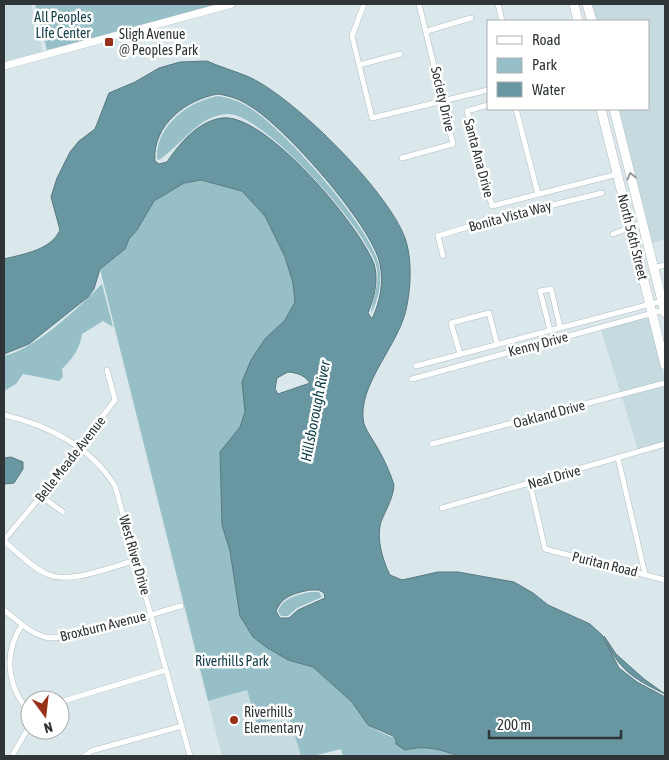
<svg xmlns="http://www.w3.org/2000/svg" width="669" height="760" font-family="'Asap Condensed',sans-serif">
	<rect width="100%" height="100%" fill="#dae7eb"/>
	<path fill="#c5dbe0" d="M4,4H31L43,53L4,64Z
		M592,4H665V239L652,243L618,109H648V21H597Z
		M649,317L665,380L620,392L601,330Z
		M665,385V441L638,450L622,397Z
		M247,690L256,724L289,716L301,756H222L208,701Z"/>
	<path fill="#97bfc8" d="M35,4H225L47,50Z
		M218,96C230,98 240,101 250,108C285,130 367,223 378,262C383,280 379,298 371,314C372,298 381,283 376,265C368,231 263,112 227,114C197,116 182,145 159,160L157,159C155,126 189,101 218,96Z
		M201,180L242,191L265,216L285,257L293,283L295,302L285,320L265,339L242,382L245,412L240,427L220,452L222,525L230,551L240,616L253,637L288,660L313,667L352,702L368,725L380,732L415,747L438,749L458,756H343L341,749L313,756H301L289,716L257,724L247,690L208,701L100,269L125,249L129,239L137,230L154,201L184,183Z
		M102,284L113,327L103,321L82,334C80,349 72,359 62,369L63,377L59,381L23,374L16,384L4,391V356C36,349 79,307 102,284Z
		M311,592H319L322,597L297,608L288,616H281L278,611C284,597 297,595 311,592Z"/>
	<path fill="#6896a1" stroke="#577981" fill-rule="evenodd" d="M207,61C220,67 235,71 249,77C295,98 388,191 405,238C412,257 411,286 407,305C401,344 355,386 364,424C367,432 373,440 377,447C384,459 390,472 394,485C393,499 386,509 381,522C376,539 383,561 390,575L402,580L438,572H458L514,582L533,593L548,605L590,624L602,635L619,668L637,682L665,697V756H458C440,749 424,745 405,750L396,744V740L393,736L368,725L352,702L313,667L288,660L266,647L253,637L240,616L230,551L222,525L220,452L240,427L245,412L242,382L251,360L265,339L285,320L295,302L293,283L285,257L265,216L242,191L201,180L184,183L154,201L137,230L129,239L125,249L100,269L94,289L88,297L29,344L4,354V259C24,254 51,250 60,230L51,197L57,178L70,152L79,141L95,129L109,93L135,82L159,68L180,62ZM218,94C230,96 240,99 250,106C284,126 372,225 380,264C384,284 380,301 372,319L368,313C374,298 379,280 374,264C360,226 265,112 222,118C198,121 179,144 167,162L159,164L155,161C152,125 187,99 218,94ZM288,372C298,373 304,375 310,383L278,394L275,389L277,378ZM310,590H319L324,593L325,598L298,610L289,618H280L276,611C282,596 295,593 310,590Z
		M11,457L23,462V469L14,483L4,484V458Z
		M604,636L616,654L644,679L665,694C633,678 619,671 604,636Z"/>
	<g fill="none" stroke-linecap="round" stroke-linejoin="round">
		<g stroke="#b1bdc1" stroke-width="6">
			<path id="minor" d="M364,4L352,36L372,118L488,90
				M498,4L502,21
				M427,31L471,18
				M359,65L400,54
				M488,105L467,111L492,206L618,174
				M516,109L538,194
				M402,158L453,144L419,4
				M613,234L642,223
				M443,256L438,236L491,220L602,193
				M654,268L665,265
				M550,330L540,291L551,289L560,327
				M460,354L451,323L489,313L497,344
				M416,366L662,301
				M412,379L664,310
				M4,415C48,425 91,447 115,486L190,756
				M432,444L665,383
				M618,458L645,574
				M530,484L545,549L665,580
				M41,496L63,512
				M442,508L665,444
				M4,540L41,496L115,400L107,370
				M4,541C17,552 31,567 47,574C70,585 112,566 137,560
				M4,610C17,620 29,633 45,637C67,643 154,613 181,606
				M22,625C3,653 7,688 30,712
				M60,702L166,670
				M12,756L30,725
				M85,756L91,751L182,726"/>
		</g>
		<g stroke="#b1bdc1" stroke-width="8">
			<path id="tertiary" d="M4,66L232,4"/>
		</g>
		<g stroke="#b1bdc1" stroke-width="10">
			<path id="primary" d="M574,4L578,21
				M587,4L592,21
				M601,109L665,365
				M614,109L665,313"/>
		</g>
		<use href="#minor" stroke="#fff" stroke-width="5"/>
		<use href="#tertiary" stroke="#fff" stroke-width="7"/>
		<use href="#primary" stroke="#fff" stroke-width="9"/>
	</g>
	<defs><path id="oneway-chevron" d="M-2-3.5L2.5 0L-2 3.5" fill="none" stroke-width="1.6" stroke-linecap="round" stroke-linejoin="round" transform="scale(1.25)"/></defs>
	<use stroke="#979a9a" href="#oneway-chevron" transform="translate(631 176) rotate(-104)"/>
	<g fill="#983019" stroke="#fff" stroke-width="2">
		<rect x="104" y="37" width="10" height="10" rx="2.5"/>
		<circle cx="234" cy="720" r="5"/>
	</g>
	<g text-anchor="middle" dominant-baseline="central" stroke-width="5" stroke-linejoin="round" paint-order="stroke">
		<g font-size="14" fill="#17424c" stroke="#fff">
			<text x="63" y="17">All Peoples<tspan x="63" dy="16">LIfe Center</tspan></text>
			<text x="232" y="661">Riverhills Park</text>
		</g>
		<g font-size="14" fill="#2f3536" stroke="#fff" text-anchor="start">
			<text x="119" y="34">Sligh Avenue<tspan x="119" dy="16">@ Peoples Park</tspan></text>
			<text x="244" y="712">Riverhills<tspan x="244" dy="16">Elementary</tspan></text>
		</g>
		<g font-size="14" fill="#2f3536" stroke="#fff">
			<text transform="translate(443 99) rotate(77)">Society Drive</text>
			<text transform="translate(479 158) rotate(75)">Santa Ana Drive</text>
			<text transform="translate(510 216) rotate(-15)">Bonita Vista Way</text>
			<text transform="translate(633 237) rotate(76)">North 56th Street</text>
			<text transform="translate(538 344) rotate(-15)">Kenny Drive</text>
			<text transform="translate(549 414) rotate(-15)">Oakland Drive</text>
			<text transform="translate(70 459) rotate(-52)">Belle Meade Avenue</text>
			<text transform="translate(554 477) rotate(-16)">Neal Drive</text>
			<text transform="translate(135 555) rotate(74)">West River Drive</text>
			<text transform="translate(605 564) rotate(14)">Puritan Road</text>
			<text transform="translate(103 626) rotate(-14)">Broxburn Avenue</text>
		</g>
		<g font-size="15" font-style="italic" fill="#0e3b44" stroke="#fff">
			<text transform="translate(315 411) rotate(-79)">Hillsborough River</text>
		</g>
	</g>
	<rect width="669" height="760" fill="none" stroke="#2f3536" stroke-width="10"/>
	<rect x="487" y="20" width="162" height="90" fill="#ffffff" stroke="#acaeaf"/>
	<rect x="497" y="36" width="25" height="8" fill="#ffffff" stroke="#acaeaf"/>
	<text x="532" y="45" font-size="15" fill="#2f3536">Road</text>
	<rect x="497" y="58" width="25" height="15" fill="#97bfc8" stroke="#acaeaf"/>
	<text x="532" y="70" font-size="15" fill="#2f3536">Park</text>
	<rect x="497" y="82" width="25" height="15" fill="#6896a1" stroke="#acaeaf"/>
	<text x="532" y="95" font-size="15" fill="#2f3536">Water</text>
	<g transform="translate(45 715) rotate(165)"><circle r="24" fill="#ffffff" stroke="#acaeaf"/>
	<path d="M0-4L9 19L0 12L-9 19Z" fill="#983019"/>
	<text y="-8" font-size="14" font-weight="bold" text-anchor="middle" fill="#2f3536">N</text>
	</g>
	<path d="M489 730v8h132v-8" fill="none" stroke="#2f3536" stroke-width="2.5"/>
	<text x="497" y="730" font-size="15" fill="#2f3536" stroke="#ffffff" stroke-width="4" paint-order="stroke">200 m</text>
</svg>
